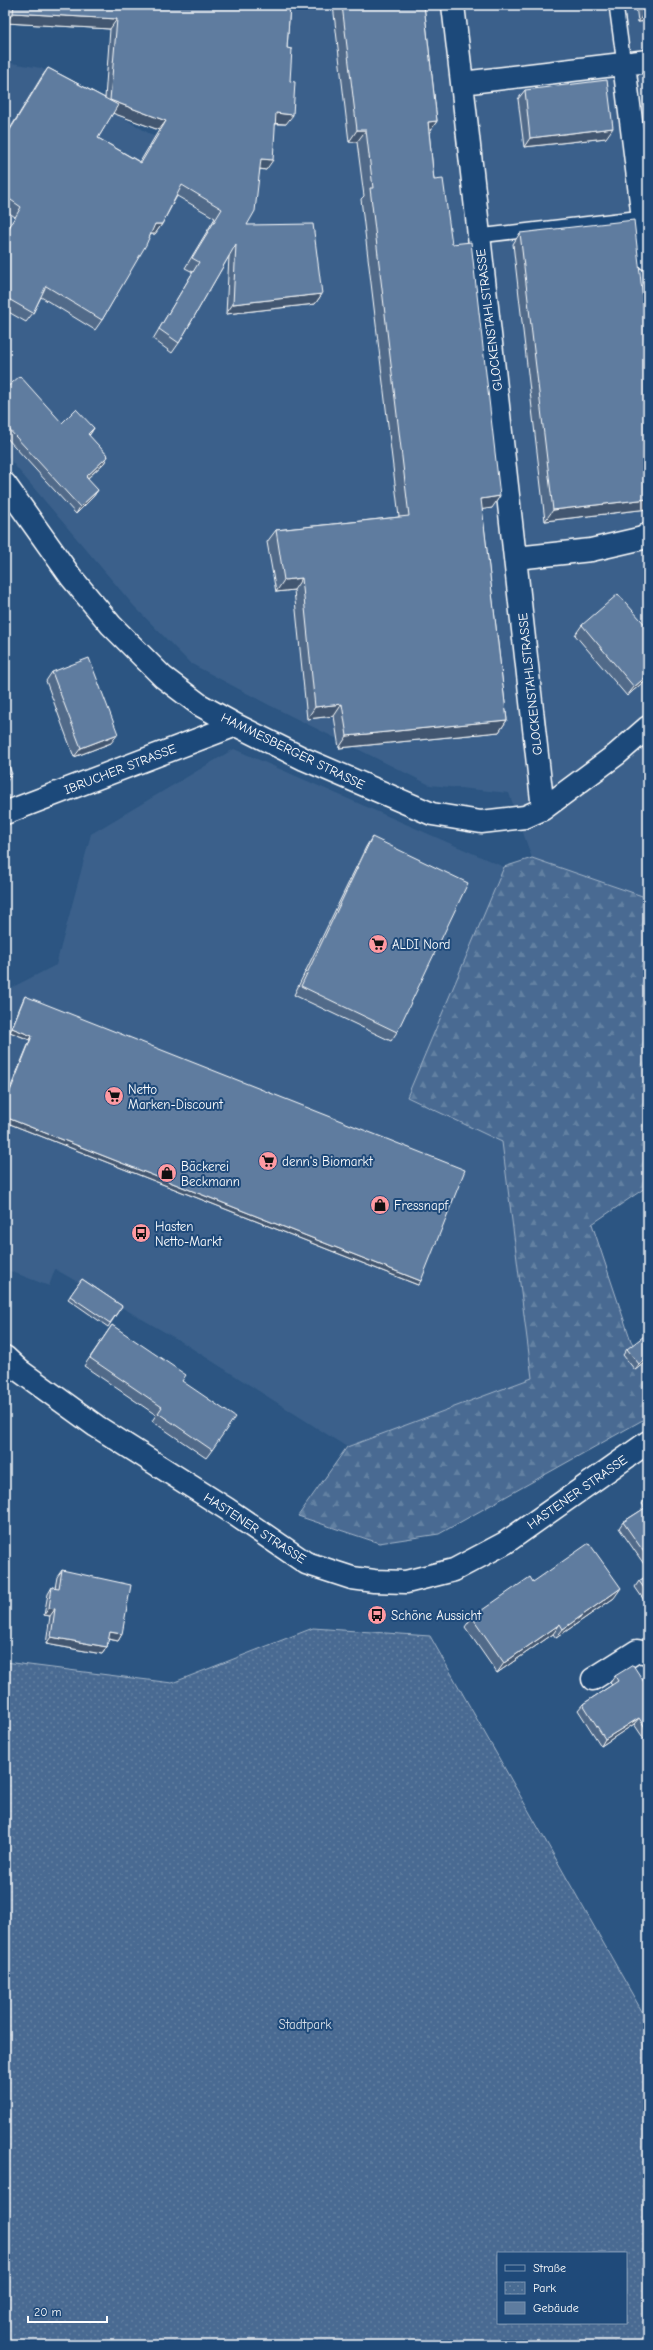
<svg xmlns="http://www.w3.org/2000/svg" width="653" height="2350" font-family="'Comic Neue',sans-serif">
	<defs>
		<pattern id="forest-firs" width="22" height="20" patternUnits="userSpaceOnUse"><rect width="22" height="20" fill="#486b92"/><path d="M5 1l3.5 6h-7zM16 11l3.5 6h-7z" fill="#6381a2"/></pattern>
		<pattern id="park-dots" width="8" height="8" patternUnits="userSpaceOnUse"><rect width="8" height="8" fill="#486b92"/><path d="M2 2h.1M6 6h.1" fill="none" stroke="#6381a2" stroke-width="1.8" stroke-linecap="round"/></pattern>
	</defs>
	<rect width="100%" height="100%" fill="#2c5582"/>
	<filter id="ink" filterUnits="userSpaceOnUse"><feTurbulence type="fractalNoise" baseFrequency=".025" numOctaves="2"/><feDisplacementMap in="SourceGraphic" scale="8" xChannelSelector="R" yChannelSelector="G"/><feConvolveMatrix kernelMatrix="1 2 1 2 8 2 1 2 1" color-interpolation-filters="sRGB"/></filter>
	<g filter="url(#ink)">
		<path fill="#3b618b" d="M255,5H648V898L532,858L509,793L430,785L269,705L190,663L134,606L5,454V62L41,68L160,140Z
			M234,749L504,867L407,1097L502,1142L532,1378L347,1447L182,1342L55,1269L49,1286L5,1269V991L56,965L91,834Z"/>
		<path fill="url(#forest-firs)" stroke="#a4b5c8" d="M532,858L648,898V1186L592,1224L631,1341L648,1369V1417L439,1534L379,1543L298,1516L347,1447L532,1378L502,1142L407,1097L504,867Z"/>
		<path fill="url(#park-dots)" stroke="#a4b5c8" fill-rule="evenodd" d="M313,1628L430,1636L648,2022V2345H5V1662L172,1683ZM498,2253H626V2323H498Z"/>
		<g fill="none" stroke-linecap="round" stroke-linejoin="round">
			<g stroke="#fff" stroke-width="16">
				<path id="service" d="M616,5L624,64
					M479,236L643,217"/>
			</g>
			<g stroke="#fff" stroke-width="25">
				<path id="minor" d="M453,5L462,83
					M624,64L648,259
					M5,484L71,577L111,625L163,677L200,705L236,725L304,759L432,814L481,822L525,817L543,809L617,754L648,727
					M516,558L591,550L643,538L648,534
					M543,809L462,83L648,61
					M5,813L236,725
					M593,1679L637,1651L648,1653"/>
			</g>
			<g stroke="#fff" stroke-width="25">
				<path id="secondary" d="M5,1357L20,1371L96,1426L227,1509L306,1563L352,1578L374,1581L406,1582L454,1570L505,1543L648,1442"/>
			</g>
			<use href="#service" stroke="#1f4a7a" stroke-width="13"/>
			<use href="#minor" stroke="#1f4a7a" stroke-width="22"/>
			<use href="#secondary" stroke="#1f4a7a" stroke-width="22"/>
		</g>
		<path fill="#516b89" stroke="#fff" fill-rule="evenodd" d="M7,5H290L287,48L286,124H275L266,170L260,169L247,225L322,294L315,304L226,314L229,256L179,343L172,353L153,339L193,272L185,268L215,218L177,196L162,224L155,234H151L102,320L95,330L41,297L33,313L26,322L5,310V233L15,217L5,210V137L41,78L48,68L105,98L110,29L6,23ZM113,113L159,130L140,162L98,138Z
			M333,5H424L437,121L429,132L434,180L452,244L492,508L482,509L507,720L499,732L339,748L334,716L307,719L294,590L276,592L267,542L276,530L399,517L361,199L364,196L357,142H349Z
			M636,5H648V21L638,22Z
			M525,90L606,138L524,147L518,99Z
			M520,233L648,509L545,521L513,244Z
			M5,389L62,423L94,428L89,436L108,456L104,463L87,479L98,490L93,497L76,514L5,436Z
			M582,625L648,628V678L627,696L575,635Z
			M52,672L111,743L74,757L46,681Z
			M372,837L397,1032L391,1041L294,995L366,847Z
			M25,996L418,1285L5,1122V1101L30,1040L10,1032L23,1000Z
			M82,1279L122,1306L108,1327L68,1299Z
			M112,1325L182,1381L212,1450L206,1458L152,1421L156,1415L84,1366Z
			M627,1349L648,1360L635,1370L623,1355Z
			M648,1496V1570L619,1528L623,1522L645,1508L642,1504L646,1498Z
			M62,1570L122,1634L118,1641L108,1639L107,1647L102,1654L46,1644L50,1616L44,1615L48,1594L52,1587L55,1588L57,1577Z
			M648,1575V1606L635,1587L639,1581Z
			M533,1582L614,1598L556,1638L553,1634L497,1673L465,1627L472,1617Z
			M615,1676L644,1682L648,1680V1745L634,1724L601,1746L578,1710L583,1704L612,1685L610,1683Z"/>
		<path fill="#42576f" stroke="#fff" d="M648,10V21L638,22L646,11Z
			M13,13L117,19L110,29L6,23Z
			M110,100L166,121L159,130L104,110Z
			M276,113L293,115L286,124L269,123Z
			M437,121L429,133L428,122Z
			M613,128L606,138L524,147L530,138Z
			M357,130H366L357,142H349Z
			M261,159L273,160L266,170L254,168Z
			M155,224H162L155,234H148Z
			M322,294L315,304L226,314L233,304Z
			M94,428L90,434L83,441L88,434Z
			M108,456L104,463L81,484L86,477Z
			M98,490L93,497L76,514L80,507Z
			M500,496L492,508L472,511L481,499Z
			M648,499V509L545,521L553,510Z
			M302,578L294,590L276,592L284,580Z
			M648,675V678L627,696L634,687Z
			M342,704L334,716L307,719L315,707Z
			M507,720L499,732L339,748L347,736Z
			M118,734L111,743L74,757L81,748Z
			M12,774L5,784V777Z
			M12,1028L32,1036L30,1040L10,1032Z
			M5,1117L421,1281L418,1285L5,1122Z
			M648,1357V1360L635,1370L639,1364Z
			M621,1588L614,1598L556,1638L563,1629Z
			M49,1608L55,1609L50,1616L44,1615Z
			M560,1624L553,1634L497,1673L504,1663Z
			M110,1632L122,1634L118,1641L105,1638Z
			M51,1637L107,1647L102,1654L46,1644Z
			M639,1718L634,1724L601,1746L605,1739Z"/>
		<path fill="#5e7c9f" stroke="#fff" d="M14,5H290L287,48L292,49L290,81L295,82L293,115L276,113L273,160L261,159L255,211L247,225L313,224L322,294L233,304L236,244L179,343L159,329L199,262L192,258L222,209L182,185L162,224H155L146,245L102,320L46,286L33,313L5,297V235L21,207L5,196V138L48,68L118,105L98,138L141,163L166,121L110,100L117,19L13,13Z
			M342,5H424L437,121L428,122L434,180L443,179L452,244L471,242L500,496L481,499L507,720L347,736L342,704L315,707L302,578L284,580L276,530L409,516L370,188H373L366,130H357Z
			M646,5H648V10L646,11Z
			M607,80L613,128L530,138L525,90Z
			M634,220L648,344V499L553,510L520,233Z
			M20,376L62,423L76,409L94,428L88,434L108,456L86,477L98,490L80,507L5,425V389Z
			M618,594L648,628V675L634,687L582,625Z
			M89,658L118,734L81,748L52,672Z
			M5,756L12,774L5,777Z
			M372,837L468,883L397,1032L301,986Z
			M25,996L465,1170L421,1281L5,1117V1104L32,1036L12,1028Z
			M82,1279L122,1306L110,1323L70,1296Z
			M112,1325L186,1375L182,1381L235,1417L212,1450L158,1413L162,1407L90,1358Z
			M648,1333V1357L639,1364L627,1349Z
			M648,1496V1501L646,1498Z
			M648,1506V1558L623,1522Z
			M589,1543L621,1588L563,1629L560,1624L504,1663L472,1617L530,1577L533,1582Z
			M62,1570L131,1585L122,1634L110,1632L107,1647L51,1637L55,1609L49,1608L52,1587L59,1588Z
			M648,1575V1594L639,1581Z
			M633,1665L644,1682L648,1679V1732L639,1718L605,1739L583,1704L618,1681L615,1676Z"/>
	</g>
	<defs>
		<g id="supermarket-disc" transform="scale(1)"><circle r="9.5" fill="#ff9aa2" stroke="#1f4a7a"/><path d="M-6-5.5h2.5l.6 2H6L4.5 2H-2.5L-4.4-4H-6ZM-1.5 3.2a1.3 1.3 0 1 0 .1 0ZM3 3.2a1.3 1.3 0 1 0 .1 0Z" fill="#111"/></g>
		<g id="shop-disc" transform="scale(1)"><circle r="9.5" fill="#ff9aa2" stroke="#1f4a7a"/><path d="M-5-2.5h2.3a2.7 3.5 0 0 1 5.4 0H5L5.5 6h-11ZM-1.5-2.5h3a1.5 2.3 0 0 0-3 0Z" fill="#111"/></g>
		<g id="bus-disc" transform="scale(1)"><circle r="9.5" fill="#ff9aa2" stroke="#1f4a7a"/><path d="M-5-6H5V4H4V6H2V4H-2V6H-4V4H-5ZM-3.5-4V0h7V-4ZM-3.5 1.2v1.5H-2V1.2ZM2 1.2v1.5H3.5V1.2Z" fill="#111"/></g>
	</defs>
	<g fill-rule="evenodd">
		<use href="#supermarket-disc" x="378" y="944"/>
		<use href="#supermarket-disc" x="114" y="1096"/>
		<use href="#supermarket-disc" x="268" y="1161"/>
		<use href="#shop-disc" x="167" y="1173"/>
		<use href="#shop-disc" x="380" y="1205"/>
		<use href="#bus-disc" x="141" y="1233"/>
		<use href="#bus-disc" x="377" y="1615"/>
	</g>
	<g text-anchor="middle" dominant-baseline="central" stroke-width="4" stroke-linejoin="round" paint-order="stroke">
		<g font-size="13" fill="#fff" stroke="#1f4a7a">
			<text transform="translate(489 320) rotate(-97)">GLOCKENSTAHLSTRASSE</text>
			<text transform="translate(530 684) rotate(-96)">GLOCKENSTAHLSTRASSE</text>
			<text transform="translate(293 751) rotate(26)">HAMMESBERGER STRASSE</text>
			<text transform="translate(120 769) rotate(-21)">IBRUCHER STRASSE</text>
			<text transform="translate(577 1492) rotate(-35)">HASTENER STRASSE</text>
			<text transform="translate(255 1528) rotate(33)">HASTENER STRASSE</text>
		</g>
		<g font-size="13" fill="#fff" stroke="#1f4a7a" text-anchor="start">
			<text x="392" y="944">ALDI Nord</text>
			<text x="128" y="1089">Netto<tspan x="128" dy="15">Marken-Discount</tspan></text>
			<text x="282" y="1161">denn's Biomarkt</text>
			<text x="181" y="1166">Bäckerei<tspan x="181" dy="15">Beckmann</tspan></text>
			<text x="394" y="1205">Fressnapf</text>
			<text x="155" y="1226">Hasten<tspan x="155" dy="15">Netto-Markt</tspan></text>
			<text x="391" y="1615">Schöne Aussicht</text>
		</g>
		<g font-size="13" fill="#dae1e9" stroke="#1f4a7a">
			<text x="305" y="2024">Stadtpark</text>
		</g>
	</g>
	<rect width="653" height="2350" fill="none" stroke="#1f4a7a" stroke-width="20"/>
	<rect x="10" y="10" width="633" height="2330" fill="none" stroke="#fff" stroke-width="1.5" filter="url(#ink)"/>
	<rect x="497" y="2252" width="130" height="72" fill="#1f4a7a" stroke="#7992af"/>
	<rect x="505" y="2265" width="20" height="6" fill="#1f4a7a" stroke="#7992af"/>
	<text x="533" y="2272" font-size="12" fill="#ffffff">Straße</text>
	<rect x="505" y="2282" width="20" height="12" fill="url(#park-dots)" stroke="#7992af"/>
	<text x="533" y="2292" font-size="12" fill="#ffffff">Park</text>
	<rect x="505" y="2302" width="20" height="12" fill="#5e7c9f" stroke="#7992af"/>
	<text x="533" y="2312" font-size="12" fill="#ffffff">Gebäude</text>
	<path d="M28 2316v6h79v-6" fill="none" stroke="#ffffff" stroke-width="2"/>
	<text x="34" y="2316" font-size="12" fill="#ffffff" stroke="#1f4a7a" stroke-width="3" paint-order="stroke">20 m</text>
</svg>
